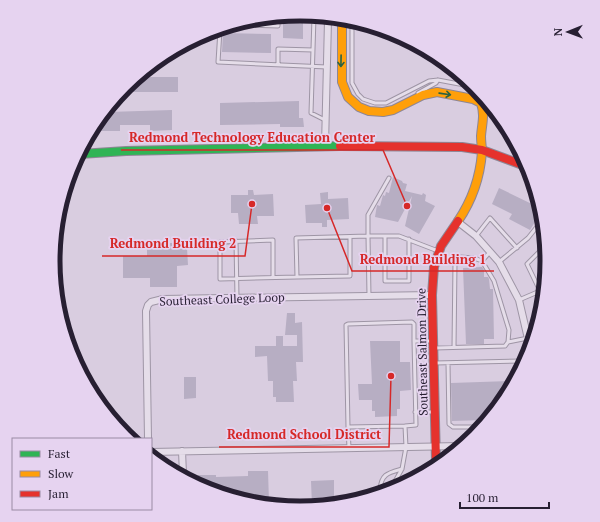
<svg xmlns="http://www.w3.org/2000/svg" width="600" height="522" font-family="'PT Serif',serif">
	<rect width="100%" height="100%" fill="#d9cde0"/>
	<path fill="#b7aec3" d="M300,14V21H303V39L283,38V17Z
		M223,33L271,34V53L222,52Z
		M140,77H178V92H122L126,86Z
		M299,101V118H303L304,127H280V124L220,125V103Z
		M172,110V130L150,131V125H120V131H96L108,112Z
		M393,177L402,181L403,183L407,184L405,191L422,195L423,193L426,195L425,201L435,206L419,234L405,226L412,196L398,222L375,217L377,205L380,206L383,195L385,196L386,192L389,193Z
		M499,188L536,206L538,217L530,230L509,219L512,214L492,204Z
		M248,190H253L254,195L273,194L274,216H257L258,224H239L238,213H231V195H248Z
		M328,192V199L348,198L349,219L327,220V227H322V223H306L305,205L321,204L320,193Z
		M170,243H175V248H187L188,265L177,266V287H150V278H123V256H147V248L170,247Z
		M547,260V261L545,272L540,264Z
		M482,267L484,270V277H488L489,279L490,289H493L494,339H484V344H466L463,268Z
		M287,313H295V323L302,322L303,362H296L297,381H293L294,402H276V397H273V381H268L267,356L255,357V346H276V336H283V346H297V335H285Z
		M370,341H400V362H410L411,390L400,391V409H397V416L375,417V411H372V400H359L358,384H372Z
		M184,377H196V398L184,399Z
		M511,381L485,420L452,421L451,383Z
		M248,471H268L269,502L205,489L198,484V475H216V477L248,476Z
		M334,480V501L312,506L311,481Z"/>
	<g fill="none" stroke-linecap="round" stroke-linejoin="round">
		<g stroke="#9e95a5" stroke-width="5">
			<path id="lane" d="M314,17L311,113L325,120
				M352,24V83L358,94L363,99L375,103H386L429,81L438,80L475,87
				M245,25L278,26V18
				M220,30L218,62L327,67
				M278,64V49L313,50
				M418,93L436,83L438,80
				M385,236V281H409V239
				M476,236L490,218L517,248
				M236,241L237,298
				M482,261L494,281L509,330L508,342
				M499,262L528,238L540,223
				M273,277V240L220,242V279L297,277L296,238L368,236V215L389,178
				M297,277L350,276V237
				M541,293L527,264L544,247
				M369,296L368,236H399L438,251
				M519,300L540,291
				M454,347L455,263L460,257L474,258L482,261L490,252
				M435,348L505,346L508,342L528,338
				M517,361V372
				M435,363L524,361
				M448,363L449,424L453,427H481
				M415,412H434
				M348,427L346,325L348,324L412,322L414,324V341
				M349,448L348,427L405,426
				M380,490C381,474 388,473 402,469
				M390,490L402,469L406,447L405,426L416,425L414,341H433
				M370,494L380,490L386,491"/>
		</g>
		<g stroke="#9e95a5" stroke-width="8">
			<path id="street" d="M325,146L328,20
				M458,222L476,236L499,262L519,300L529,343V350
				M148,439L146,311L148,305L151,302L163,299L432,295
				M182,451L183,474
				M151,452L460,446"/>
		</g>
		<g stroke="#8e8695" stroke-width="10">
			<path id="fast" d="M80,154L126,151L340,146"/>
		</g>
		<g stroke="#8e8695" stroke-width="10">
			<path id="slow" d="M342,22V82L348,97L359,107L369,111L383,112L393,110L423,95L437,92L473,99L481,103C485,116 482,123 481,136C481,142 482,147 482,152C480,178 473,199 458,221"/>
		</g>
		<g stroke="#8e8695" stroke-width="10">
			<path id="jam" d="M340,146L462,147L482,150L528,167
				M436,462L432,295L434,267L441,246L458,221"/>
		</g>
		<use href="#lane" stroke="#e5dde9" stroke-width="3"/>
		<use href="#street" stroke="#e5dde9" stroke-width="6"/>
		<use href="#fast" stroke="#30b455" stroke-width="8"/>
		<use href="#slow" stroke="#ff9f0a" stroke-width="8"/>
		<use href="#jam" stroke="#e5322d" stroke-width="8"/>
	</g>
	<defs><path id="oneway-shaft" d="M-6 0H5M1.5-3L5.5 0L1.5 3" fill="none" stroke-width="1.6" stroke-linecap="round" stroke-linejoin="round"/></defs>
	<g stroke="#2b6242">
		<use href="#oneway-shaft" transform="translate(341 61) rotate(91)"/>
		<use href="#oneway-shaft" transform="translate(445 94) rotate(8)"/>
	</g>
	<g text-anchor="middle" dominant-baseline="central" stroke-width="3.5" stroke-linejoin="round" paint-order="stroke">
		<g font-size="12" fill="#271f32" stroke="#e6d3f0">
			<text transform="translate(222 299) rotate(-2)">Southeast College Loop</text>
			<text transform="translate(422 352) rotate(-91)">Southeast Salmon Drive</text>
		</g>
	</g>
	<path d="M0 0H600V522H0ZM60 261a240 240 0 1 1 480 0a240 240 0 1 1-480 0Z" fill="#e6d3f0" fill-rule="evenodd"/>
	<path fill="none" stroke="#271f32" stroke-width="5" d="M60 261a240 240 0 1 1 480 0a240 240 0 1 1-480 0Z"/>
	<path fill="none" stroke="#d62828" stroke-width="1.5" d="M407 206L383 150H121M252 204L245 256H102M327 208L352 271H494M391 376L389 447H219"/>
	<g fill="#d62828" stroke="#e6d3f0" stroke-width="1.5">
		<circle cx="407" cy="206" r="4"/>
		<circle cx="252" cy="204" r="4"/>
		<circle cx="327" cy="208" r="4"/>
		<circle cx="391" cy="376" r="4"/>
	</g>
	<g font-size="13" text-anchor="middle" font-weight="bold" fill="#d62828" stroke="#e6d3f0" stroke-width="3.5" stroke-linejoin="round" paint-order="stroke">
		<text x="252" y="142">Redmond Technology Education Center</text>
		<text x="173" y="248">Redmond Building 2</text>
		<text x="423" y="264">Redmond Building 1</text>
		<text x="304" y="439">Redmond School District</text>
	</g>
	<rect x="12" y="438" width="140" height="72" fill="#e6d3f0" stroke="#9a8ba4"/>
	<rect x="20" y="451" width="20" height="6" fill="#30b455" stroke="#9a8ba4"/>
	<text x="48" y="458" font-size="12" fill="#271f32">Fast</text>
	<rect x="20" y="471" width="20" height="6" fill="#ff9f0a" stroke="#9a8ba4"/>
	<text x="48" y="478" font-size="12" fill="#271f32">Slow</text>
	<rect x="20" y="491" width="20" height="6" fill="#e5322d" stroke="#9a8ba4"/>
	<text x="48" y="498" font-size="12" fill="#271f32">Jam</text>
	<g transform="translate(568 32) rotate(269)" stroke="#e6d3f0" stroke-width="3" paint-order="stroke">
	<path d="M0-3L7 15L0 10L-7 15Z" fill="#271f32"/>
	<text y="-6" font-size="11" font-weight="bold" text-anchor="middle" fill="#271f32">N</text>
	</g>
	<path d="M460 502v6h89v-6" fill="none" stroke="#271f32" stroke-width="2"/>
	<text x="466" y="502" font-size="12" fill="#271f32" stroke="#e6d3f0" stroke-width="3" paint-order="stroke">100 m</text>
</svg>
